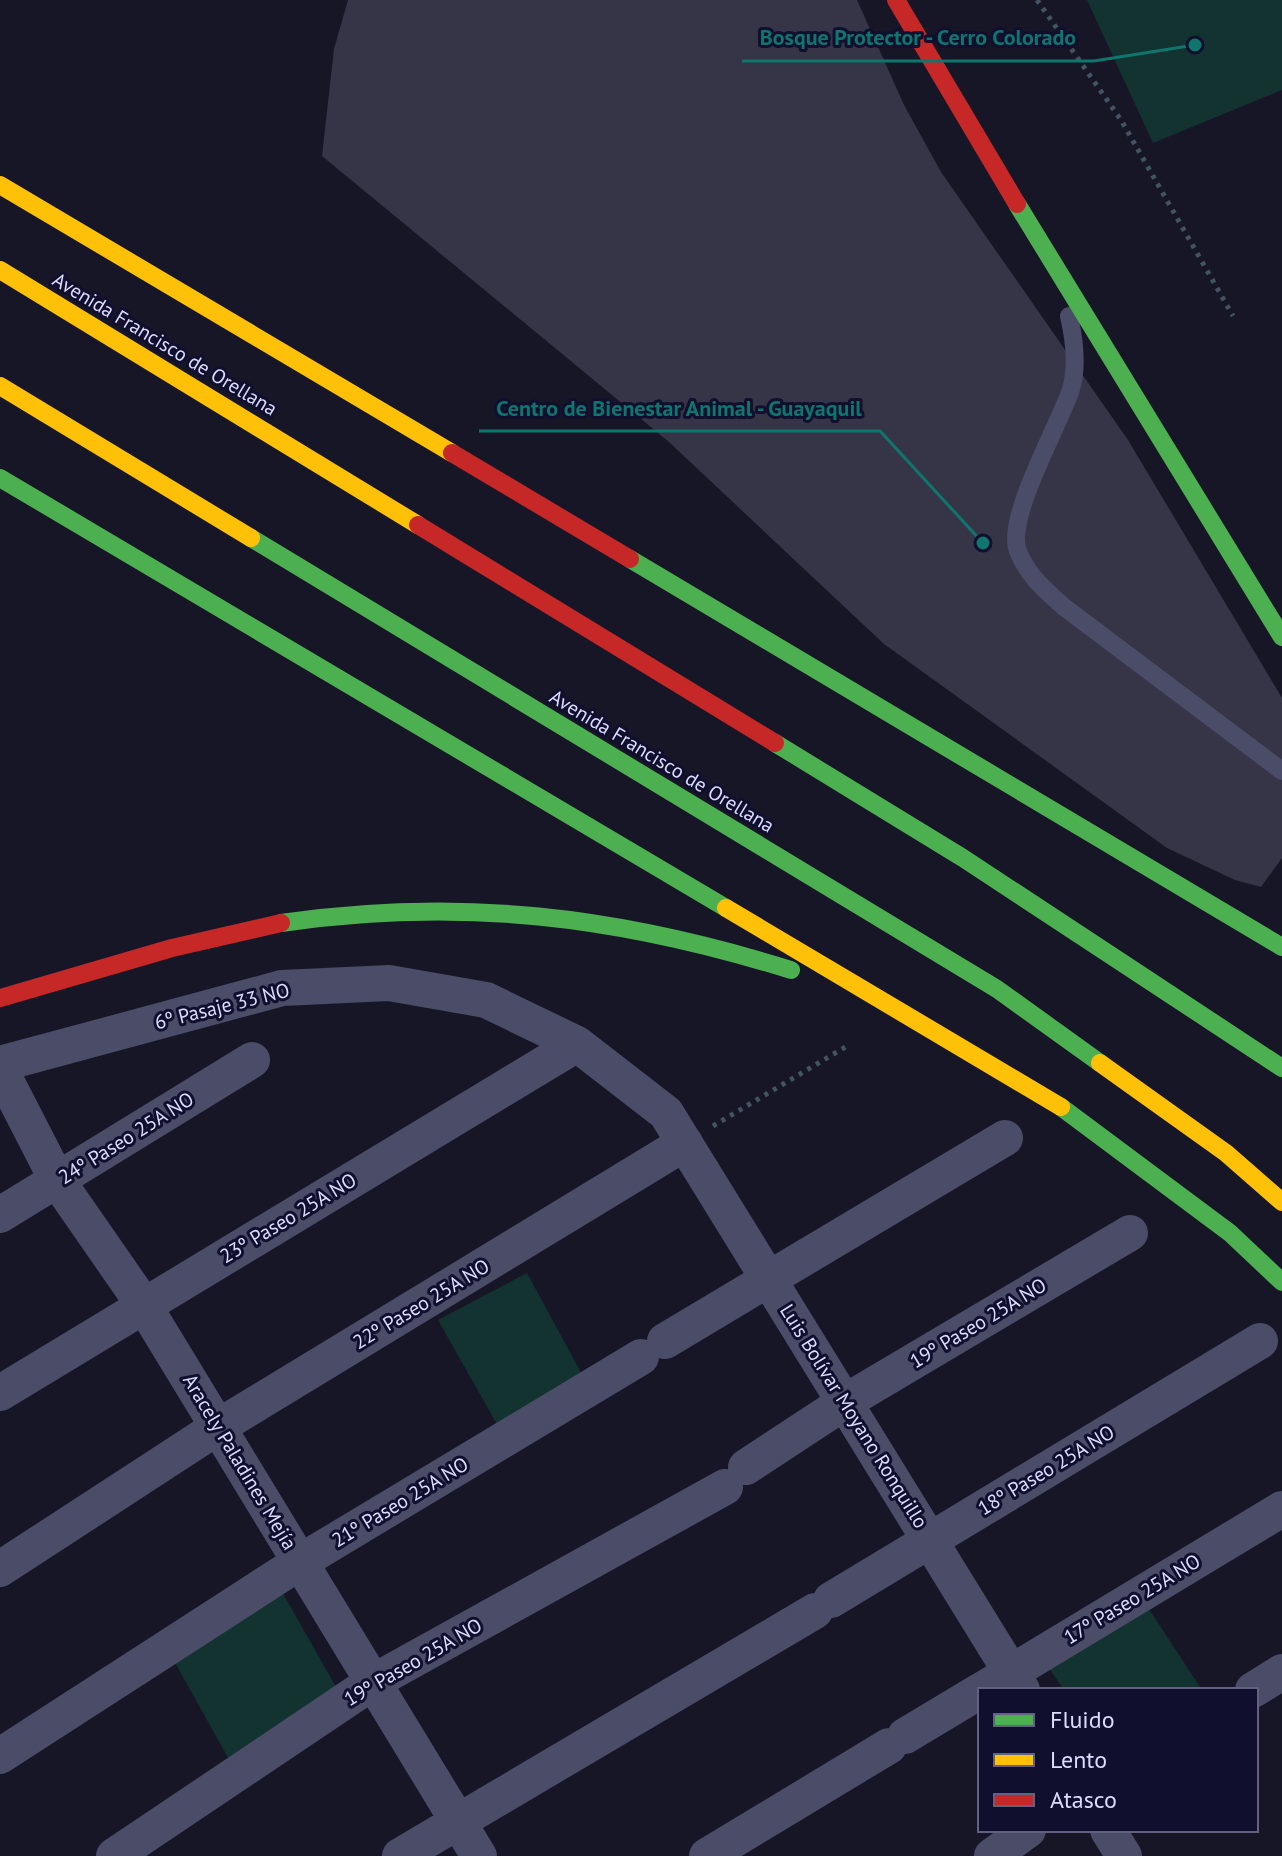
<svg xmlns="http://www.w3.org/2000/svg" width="1282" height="1856" font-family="'PT Sans',sans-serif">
	<rect width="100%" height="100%" fill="#171627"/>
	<path fill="#133331" d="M1087,0H1282V90L1153,143Z
		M527,1273L585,1380L498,1426L438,1320Z
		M281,1590L340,1694L231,1763L173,1659Z
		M1145,1603L1202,1690H1064L1047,1665Z"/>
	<path fill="#363548" d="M348,0H857L904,105L941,172L1128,440L1282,698V858L1261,887L1235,880L1167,848L884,644L669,442L322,156L334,49Z"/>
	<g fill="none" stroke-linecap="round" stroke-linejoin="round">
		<path stroke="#425362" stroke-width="5" stroke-dasharray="4 6" stroke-linecap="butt" d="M1037,0L1121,120L1233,316
			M713,1126L847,1046"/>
		<path stroke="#4a4c68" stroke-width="18" d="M1069,316C1074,338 1078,366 1071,389C1060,424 1005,518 1018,551C1027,575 1045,590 1064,607L1282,771"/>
		<path stroke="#4a4c68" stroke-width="36" d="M0,1064L282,988L389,983L486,1000L577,1044L666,1113L1022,1690
			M0,1069L57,1180L143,1304L479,1856
			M0,1215L252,1060
			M665,1341L1005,1138
			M0,1393L577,1044
			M746,1467L845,1402L1130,1233
			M0,1569L218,1427L685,1143
			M831,1600L1260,1341
			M982,1690L1282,1509
			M1253,1690L1282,1672
			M905,1736L980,1691
			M0,1756L300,1562L641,1357
			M1108,1830L1124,1856
			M114,1856L373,1682L725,1487
			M400,1856L815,1611
			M707,1856L889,1746
			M992,1856L1028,1830"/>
		<path stroke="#4caf50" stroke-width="18" d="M1017,204L1282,637
			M0,478L726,908
			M251,538L997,989L1100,1063
			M630,559L1282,947
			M775,743L963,858L1282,1068
			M281,923C461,897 618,916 791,970
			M1061,1107L1230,1233L1282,1282"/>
		<path stroke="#ffc107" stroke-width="18" d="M0,185L452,453
			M0,270L418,525
			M0,386L251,538
			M726,908L1061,1107
			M1100,1063L1226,1153L1282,1202"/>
		<path stroke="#c62828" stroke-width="18" d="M896,0L1017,204
			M452,453L630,559
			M418,525L775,743
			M0,998L172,948L281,923"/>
	</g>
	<g text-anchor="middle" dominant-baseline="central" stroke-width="6" stroke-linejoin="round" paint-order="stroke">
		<g font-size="20" fill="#dcdcff" stroke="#110f2e">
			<text transform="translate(165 344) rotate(31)">Avenida Francisco de Orellana</text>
			<text transform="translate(662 761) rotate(31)">Avenida Francisco de Orellana</text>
			<text transform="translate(222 1006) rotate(-14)">6º Pasaje 33 NO</text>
			<text transform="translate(126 1138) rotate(-32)">24º Paseo 25A NO</text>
			<text transform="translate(288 1218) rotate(-31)">23º Paseo 25A NO</text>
			<text transform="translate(421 1304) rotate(-31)">22º Paseo 25A NO</text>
			<text transform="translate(978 1323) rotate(-31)">19º Paseo 25A NO</text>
			<text transform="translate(854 1416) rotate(58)">Luis Bolívar Moyano Ronquillo</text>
			<text transform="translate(240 1462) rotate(59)">Aracely Paladines Mejía</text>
			<text transform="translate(1046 1470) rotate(-31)">18º Paseo 25A NO</text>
			<text transform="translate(400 1502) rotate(-31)">21º Paseo 25A NO</text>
			<text transform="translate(1132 1599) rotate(-31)">17º Paseo 25A NO</text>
			<text transform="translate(413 1662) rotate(-30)">19º Paseo 25A NO</text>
		</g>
	</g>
	<path fill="none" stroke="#0f766e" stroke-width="3" d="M1195 45L1094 61H742M983 543L880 431H479"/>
	<g fill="#0f766e" stroke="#110f2e" stroke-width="3">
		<circle cx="1195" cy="45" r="8"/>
		<circle cx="983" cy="543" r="8"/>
	</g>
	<g font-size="22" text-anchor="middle" font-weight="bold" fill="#0f766e" stroke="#110f2e" stroke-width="6" stroke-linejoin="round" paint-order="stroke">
		<text x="918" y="45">Bosque Protector - Cerro Colorado</text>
		<text x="679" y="416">Centro de Bienestar Animal - Guayaquil</text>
	</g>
	<rect x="978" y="1688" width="280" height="144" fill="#110f2e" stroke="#626182" stroke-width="2"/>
	<rect x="994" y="1714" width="40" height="12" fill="#4caf50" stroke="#626182" stroke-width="2"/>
	<text x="1050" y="1728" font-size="24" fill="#dcdcff">Fluido</text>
	<rect x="994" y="1754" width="40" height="12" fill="#ffc107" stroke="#626182" stroke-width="2"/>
	<text x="1050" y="1768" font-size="24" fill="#dcdcff">Lento</text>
	<rect x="994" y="1794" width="40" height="12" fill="#c62828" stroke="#626182" stroke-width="2"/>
	<text x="1050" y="1808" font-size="24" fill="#dcdcff">Atasco</text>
</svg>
